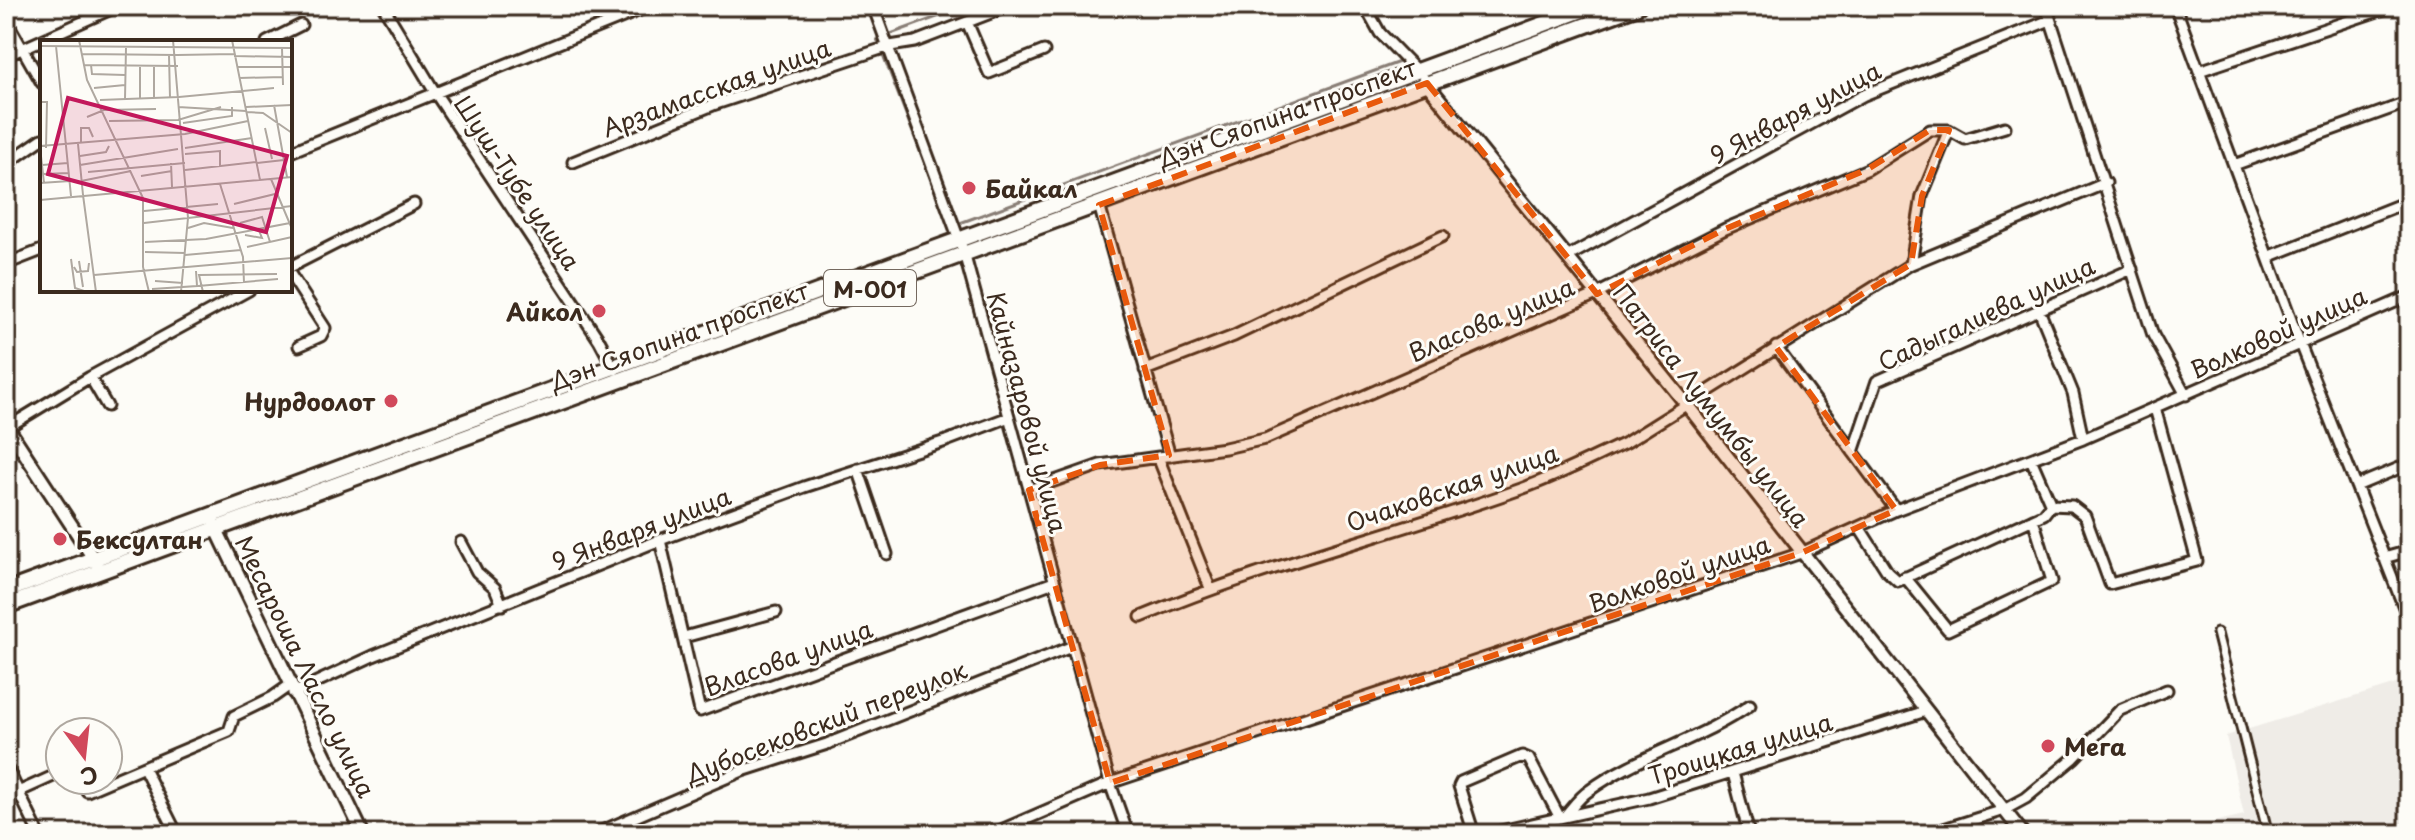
<svg xmlns="http://www.w3.org/2000/svg" width="2415" height="840" font-family="'Playpen Sans',sans-serif">
	<rect width="100%" height="100%" fill="#fdfcf7"/>
	<filter id="ink" filterUnits="userSpaceOnUse"><feTurbulence type="fractalNoise" baseFrequency=".0125" numOctaves="2"/><feDisplacementMap in="SourceGraphic" scale="16" xChannelSelector="R" yChannelSelector="G"/><feConvolveMatrix kernelMatrix="1 2 1 2 8 2 1 2 1" color-interpolation-filters="sRGB"/></filter>
	<g filter="url(#ink)">
		<path fill="#efece7" d="M2409,680V834H2162L2244,815L2226,736Z"/>
		<g fill="none" stroke-linecap="round" stroke-linejoin="round">
			<path stroke="#887d74" stroke-width="3" d="M967,6L877,39L949,227L1402,61"/>
			<g stroke="#3b2a1e" stroke-width="13">
				<path id="pedestrian" d="M2217,633L2268,834"/>
			</g>
			<g stroke="#3b2a1e" stroke-width="15">
				<path id="minor" d="M383,6L436,94L599,340L615,370
					M873,6L964,253L1110,783L1128,834
					M1365,6L1380,33L1417,71
					M2046,6L2153,335L2186,395
					M2175,6L2300,344L2409,620
					M6,20L42,83
					M967,22L989,73L1044,51
					M267,42L301,25
					M6,56L118,6
					M2199,71L2393,6
					M290,152L650,6
					M573,162L713,105L890,46L915,42L1009,6
					M6,164L42,139
					M2234,165L2409,102
					M1099,205L1170,456
					M1567,257L1864,95L2050,20
					M2268,257L2409,201
					M6,264L42,250
					M1911,264L1922,196L1949,130
					M290,267L414,204
					M290,274L325,328L321,336L299,346
					M2039,310L2073,393L2083,439
					M1776,347L1896,510
					M1145,370L1234,336L1443,236
					M90,377L107,406
					M8,427L90,377L249,290
					M1853,452L1877,381L2132,269
					M1158,457L1210,588
					M858,469L887,554
					M2356,486L2409,464
					M1029,490L1100,465L1225,448L1265,439L1597,294L1725,229L1868,169L1930,130H1949L1965,139L2005,127
					M2051,505L2072,506L2085,516L2110,584L2197,561L2155,408
					M1859,527L1887,571L1898,581L2044,514L2051,505L2031,459
					M660,540L700,711L1054,582
					M461,542L477,572L495,588L502,605
					M2384,558L2409,551
					M1905,577L1948,630L2052,581L2033,519
					M1141,617C1265,565 1395,534 1521,489C1557,476 1592,458 1627,442L1911,264L2106,183
					M684,637L776,612
					M293,693L373,656L660,540L804,487L946,441L1009,417
					M6,766L39,834
					M144,768L177,834
					M1733,773L1749,834
					M80,780L87,791L229,731L234,716L273,697L290,685
					M18,792L60,773
					M1564,817C1572,808 1579,797 1590,790C1636,756 1700,740 1750,705
					M595,834L742,771L827,744L1071,647
					M992,834L1110,783L1801,553L1896,510L2083,439L2409,296
					M1474,834L1459,786L1461,782L1522,756L1529,759L1560,818
					M1487,834L1649,798L1926,711
					M1928,834L2004,810L2026,798L2074,758L2120,710L2167,690"/>
			</g>
			<g stroke="#3b2a1e" stroke-width="17">
				<path id="tertiary" d="M1424,80L1687,405L2023,834
					M6,425L97,564
					M214,524L363,834"/>
			</g>
			<g stroke="#3b2a1e" stroke-width="20">
				<path id="primary" d="M6,591L1593,6
					M6,606L1638,6"/>
			</g>
			<use href="#pedestrian" stroke="#fdfcf7" stroke-width="7"/>
			<use href="#minor" stroke="#fdfcf7" stroke-width="9"/>
			<use href="#tertiary" stroke="#fdfcf7" stroke-width="11"/>
			<use href="#primary" stroke="#fdfcf7" stroke-width="14"/>
		</g>
	</g>
	<path fill="#e8590c" fill-opacity="0.2" stroke="#e8590c" stroke-width="6" stroke-dasharray="16 10" stroke-linejoin="round" d="M1427,83L1597,294L1725,229L1868,169L1930,130H1949L1922,196L1911,264L1776,347L1896,510L1801,553L1110,783L1029,490L1100,465L1169,455L1099,205Z"/>
	<g fill="#d1495b" stroke="#fdfcf7" stroke-width="3">
		<circle cx="969" cy="188" r="8"/>
		<circle cx="599" cy="311" r="8"/>
		<circle cx="391" cy="401" r="8"/>
		<circle cx="60" cy="539" r="8"/>
		<circle cx="2048" cy="746" r="8"/>
	</g>
	<g text-anchor="middle" dominant-baseline="central" stroke-width="6" stroke-linejoin="round" paint-order="stroke">
		<rect fill="#fdfcf7" stroke="#75695f" stroke-width="2" x="824" y="270" width="92" height="36" rx="6"/>
		<g font-size="22" font-weight="bold" fill="#3b2a1e">
			<text x="870" y="288">M-001</text>
		</g>
		<g font-size="24" fill="#3b2a1e" stroke="#fdfcf7">
			<text transform="translate(716 87) rotate(-20)">Арзамасская улица</text>
			<text transform="translate(1287 112) rotate(-20)">Дэн Сяопина проспект</text>
			<text transform="translate(1795 112) rotate(-28)">9 Января улица</text>
			<text transform="translate(518 182) rotate(56)">Шуш-Тубе улица</text>
			<text transform="translate(1986 313) rotate(-25)">Садыгалиева улица</text>
			<text transform="translate(1491 319) rotate(-23)">Власова улица</text>
			<text transform="translate(2278 332) rotate(-24)">Волковой улица</text>
			<text transform="translate(679 335) rotate(-20)">Дэн Сяопина проспект</text>
			<text transform="translate(1712 405) rotate(52)">Патриса Лумумбы улица</text>
			<text transform="translate(1028 412) rotate(75)">Кайназаровой улица</text>
			<text transform="translate(1452 487) rotate(-19)">Очаковская улица</text>
			<text transform="translate(641 528) rotate(-21)">9 Января улица</text>
			<text transform="translate(1679 573) rotate(-19)">Волковой улица</text>
			<text transform="translate(788 657) rotate(-20)">Власова улица</text>
			<text transform="translate(306 666) rotate(64)">Месароша Ласло улица</text>
			<text transform="translate(826 721) rotate(-21)">Дубосековский переулок</text>
			<text transform="translate(1740 748) rotate(-17)">Троицкая улица</text>
		</g>
		<g font-size="24" font-weight="bold" fill="#3b2a1e" stroke="#fdfcf7" text-anchor="start">
			<text x="985" y="188">Байкал</text>
			<text x="583" y="311" text-anchor="end">Айкол</text>
			<text x="375" y="401" text-anchor="end">Нурдоолот</text>
			<text x="76" y="539">Бексултан</text>
			<text x="2064" y="746">Мега</text>
		</g>
	</g>
	<g transform="translate(40 40)">
		<rect width="252" height="252" fill="#fdfcf7"/>
		<path fill="none" stroke="#afa8a0" stroke-width="2" d="M39,0L47,40L103,158V227L109,252M133,0L148,178L141,252M192,0L220,140M165,1H192M0,6L252,8M16,6L31,156M242,8L243,45M42,14L137,15M129,15L130,58M137,15L194,14M194,16L252,17M44,25L138,26M51,25L52,34L85,35M100,26V59M197,27H252M199,38L243,37M54,48L85,45M139,57L234,48M114,58V26M85,59L86,7M60,60L139,57M0,62H7L6,108M234,65L247,137M138,67L206,71M206,67L252,65M207,72L223,73L252,93M47,77L64,70L116,69M69,81L138,80L181,67M143,83L192,76V67M225,88L232,119M41,103V88H49L53,97M38,104L43,155M0,106L145,94L208,81M0,107L4,143M145,108L212,98M145,114L180,111V127M40,116L66,112L69,106M131,123L132,147M217,123L244,120M2,125L28,123M40,125L138,109M145,130L216,122M48,132L145,123M3,134L29,133M101,136L132,131M231,139L252,189M41,141L91,131M0,143L30,141M180,144L203,217L204,243M43,155L56,252M0,160L252,137M194,164L235,154M104,171L178,164M104,183L252,166M200,183L222,177L230,202M148,188L164,183L193,188M205,195L222,198L218,188M105,202L166,199L250,183M207,207L252,197M105,212L145,213M145,215L201,210M31,219L35,248L44,251M39,221L43,247M34,227L37,232L48,231L49,223M54,235L252,218M115,241L143,243M158,246L238,239M112,249L157,246L156,231M163,252L159,235L237,234"/>
		<path fill="#c2185b" fill-opacity="0.15" stroke="#c2185b" stroke-width="4" d="M28,58L247,116L226,192L8,134Z"/>
		<rect width="252" height="252" fill="none" stroke="#3b2a1e" stroke-width="4"/>
	</g>
	<rect width="2415" height="840" fill="none" stroke="#fdfcf7" stroke-width="32"/>
	<rect x="16" y="16" width="2383" height="808" fill="none" stroke="#3b2a1e" stroke-width="3" filter="url(#ink)"/>
	<g transform="translate(84 756) rotate(165)"><circle r="38" fill="#fdfcf7" stroke="#afa8a0" stroke-width="2"/>
	<path d="M0-6L14 30L0 20L-14 30Z" fill="#d1495b"/>
	<text y="-12" font-size="22" font-weight="bold" text-anchor="middle" fill="#3b2a1e">С</text>
	</g>
</svg>
